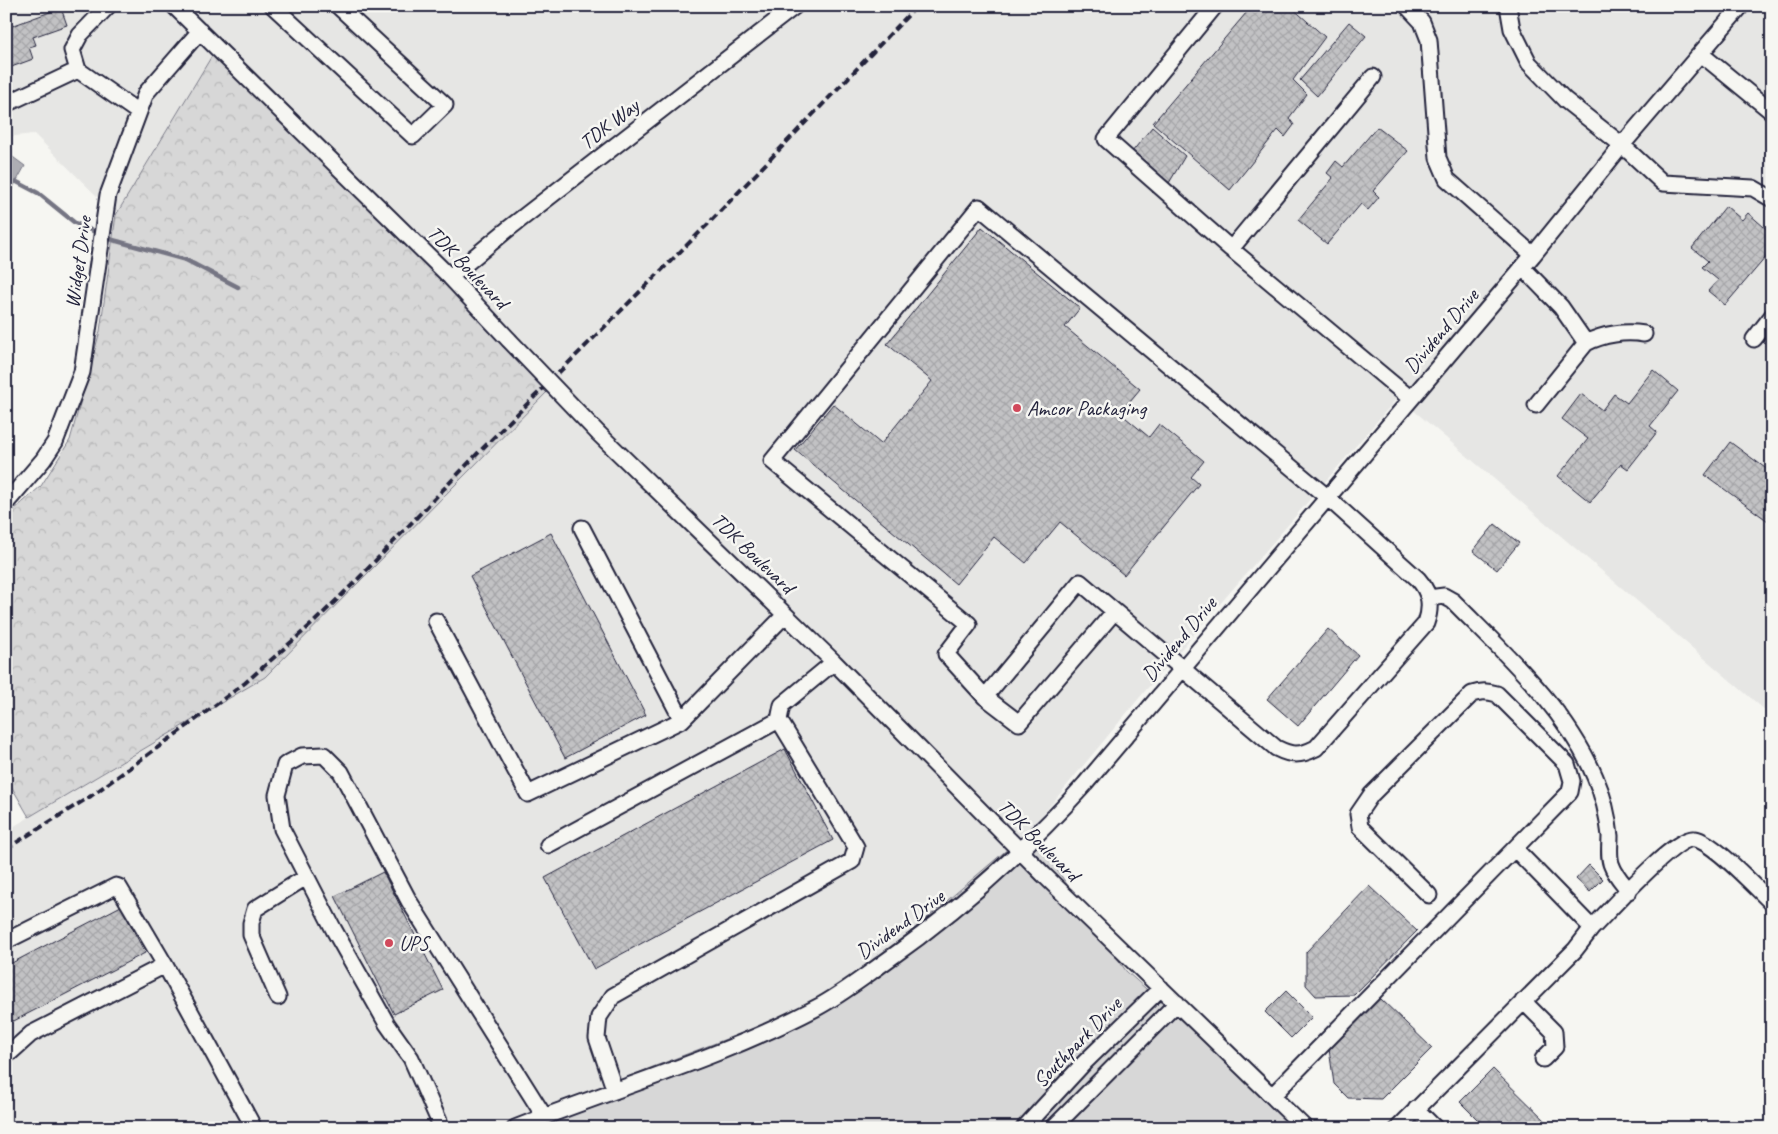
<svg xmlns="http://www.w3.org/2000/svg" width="1778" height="1134" font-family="Caveat,sans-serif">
	<defs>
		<pattern id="forest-crowns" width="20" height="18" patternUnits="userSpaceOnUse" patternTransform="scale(1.25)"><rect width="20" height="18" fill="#d7d7d7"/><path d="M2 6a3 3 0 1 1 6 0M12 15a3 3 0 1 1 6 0" fill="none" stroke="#b8b8b9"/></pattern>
		<pattern id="building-cross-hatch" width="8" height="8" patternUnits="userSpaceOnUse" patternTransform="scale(1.25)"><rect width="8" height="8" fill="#c2c2c4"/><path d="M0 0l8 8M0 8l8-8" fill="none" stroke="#a6a6a9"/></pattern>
	</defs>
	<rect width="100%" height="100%" fill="#f6f6f2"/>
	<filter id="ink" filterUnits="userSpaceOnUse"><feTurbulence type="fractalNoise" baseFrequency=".02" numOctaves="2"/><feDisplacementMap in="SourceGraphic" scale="10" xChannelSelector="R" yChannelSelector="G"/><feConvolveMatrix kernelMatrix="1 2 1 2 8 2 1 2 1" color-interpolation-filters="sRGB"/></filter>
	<g filter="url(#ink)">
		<path fill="#e6e6e4" d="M6,6H1772V716L1398,397L1140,697L1030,830L833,998L593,1090L515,1128H6V831L265,677L213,55L116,215L34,134L6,137Z"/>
		<path fill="#d7d7d7" stroke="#7c7c89" d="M1030,830L1126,971L1301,1128H515L593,1090L833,998Z"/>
		<path fill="url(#forest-crowns)" stroke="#7c7c89" d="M213,54L553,386L265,677L29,817L6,777V517L41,486L70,440L100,331L116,215Z"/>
		<path fill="#adadb3" stroke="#757583" d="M6,152L25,166L6,200Z"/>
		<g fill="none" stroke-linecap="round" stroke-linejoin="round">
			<path stroke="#757583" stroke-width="4.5" d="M17,182L38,193L75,223L113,240L186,260L238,287"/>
		</g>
		<path fill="url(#building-cross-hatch)" stroke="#22223b" d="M1252,6H1290L1325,37L1293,80L1307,94L1289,118L1294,125L1285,137L1278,130L1230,190L1153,123Z
			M61,8L67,25L33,37L36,45L29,47L33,59L6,69V21L9,27Z
			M1349,22L1366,36L1317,96L1300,80Z
			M1152,127L1185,156L1169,183L1132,152Z
			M1377,127L1408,151L1373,191L1379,197L1368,210L1361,204L1327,244L1298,220L1333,178L1327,173L1336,161L1343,167Z
			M1726,206L1742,220L1748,213L1772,234V250L1725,305L1708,291L1718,280L1702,267L1708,261L1692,248Z
			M982,227L1080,308L1065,327L1140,389L1120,413L1149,437L1159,424L1204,461L1191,477L1199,484L1124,575L1060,522L1026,563L994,537L956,584L795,450L833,404L881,444L932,381L887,344Z
			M1653,370L1678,391L1650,426L1657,432L1628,469L1621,464L1590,502L1558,476L1588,439L1562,419L1581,394L1602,410L1614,394L1627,403Z
			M1730,442L1772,473V515L1768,521L1705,475Z
			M1495,524L1519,543L1497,570L1473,551Z
			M551,533L646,715L565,758L470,576Z
			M1328,629L1358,655L1298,726L1267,699Z
			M785,749L833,840L594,969L545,878Z
			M1589,865L1603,879L1590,892L1576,879Z
			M383,872L443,990L394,1014L335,896Z
			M1369,886L1417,931L1354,995L1316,996L1306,985V952Z
			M121,906L145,953L6,1025V966Z
			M1286,991L1312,1017L1291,1038L1265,1012Z
			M1380,998L1432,1048L1381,1099L1348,1098L1334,1084L1329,1049Z
			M1493,1069L1553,1128H1486L1460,1102Z"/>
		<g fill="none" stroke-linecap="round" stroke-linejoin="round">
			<g stroke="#22223b" stroke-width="19">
				<path id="minor" d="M108,6L80,35L72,50L78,70L138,112
					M174,6L450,277L509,340
					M273,6L413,136L445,105L338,6
					M1215,6L1106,139L1231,249L1411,399
					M1407,6L1422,22L1429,40L1438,158L1447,179L1533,255
					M1508,6L1512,29L1529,63L1565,100L1622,145L1663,183L1753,188L1772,199
					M1701,54L1772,112
					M6,104L78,70
					M1231,249L1373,77
					M1522,267L1561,307L1586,343L1536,405
					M450,277L508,229L795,6
					M1754,339L1772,316
					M1586,343C1603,334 1625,331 1644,334
					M599,434L834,662L1044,875L1305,1128
					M6,503L43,460L55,442L82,372L108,195L146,93L200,31
					M582,528L682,720L785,615
					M1429,598L1444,596L1453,601C1504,653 1566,708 1595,777C1603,795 1608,817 1610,836C1610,845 1608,858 1612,866C1615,875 1624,884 1629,891
					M436,621L528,794L682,720
					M985,697L946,654L969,624L772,461L979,207L1327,497L1418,579C1430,592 1432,606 1426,623L1316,748C1300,756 1292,756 1276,748L1080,582L985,697L1019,723L1114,612
					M548,845L779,720
					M1592,928C1608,912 1676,835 1695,839C1714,842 1756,888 1772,903
					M6,941L116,886L119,887L165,965L254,1128
					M278,997L251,935V923L255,909L306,877
					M1523,1001L1554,1032L1555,1047L1543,1059
					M6,1053L11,1052L31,1034L165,965
					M615,1091L597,1038L599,1017L613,996L852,861L856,847L779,720L782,705L834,662
					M1272,1096L1570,792L1572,781L1567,764L1497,694C1487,691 1481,691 1472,694L1371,795L1358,814L1360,827L1429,895
					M1416,1109L1435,1128
					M442,1128L411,1058L387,1024L334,930L282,829L277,795L285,765L302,756L324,755L341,772L409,901L544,1116
					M515,1128C615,1088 721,1058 816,1008C839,996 861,979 882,964C957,911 1024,852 1085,784L1533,255L1622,145L1741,6
					M1024,1128L1084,1063L1161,988
					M1053,1128L1177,1003
					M1398,1128L1575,950L1592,928L1515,849"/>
			</g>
			<use href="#minor" stroke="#f6f6f2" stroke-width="15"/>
			<path stroke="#22223b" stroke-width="4" stroke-dasharray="8 4" stroke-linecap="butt" d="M6,849L91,796L179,732L245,683L314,622L358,579L478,453L707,225L917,6"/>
			<g stroke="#22223b" stroke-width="19" stroke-linecap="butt">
				<path id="minor-bridge" d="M509,340L599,434"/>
			</g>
			<use href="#minor-bridge" stroke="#f6f6f2" stroke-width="15"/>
		</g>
	</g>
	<g fill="#d1495b" stroke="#f6f6f2" stroke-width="2">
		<circle cx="1017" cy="408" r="5"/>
		<circle cx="389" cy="943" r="5"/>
	</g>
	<g text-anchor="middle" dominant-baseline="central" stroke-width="5" stroke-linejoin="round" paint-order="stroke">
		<g font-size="21" fill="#22223b" stroke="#f6f6f2">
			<text transform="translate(609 124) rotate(-38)">TDK Way</text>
			<text transform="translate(78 262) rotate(-82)">Widget Drive</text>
			<text transform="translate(468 267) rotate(46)">TDK Boulevard</text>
			<text transform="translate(1441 331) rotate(-50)">Dividend Drive</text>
			<text transform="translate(753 553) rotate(44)">TDK Boulevard</text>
			<text transform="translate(1179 639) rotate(-50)">Dividend Drive</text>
			<text transform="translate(1039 840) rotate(45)">TDK Boulevard</text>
			<text transform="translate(900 924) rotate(-36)">Dividend Drive</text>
			<text transform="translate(1077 1042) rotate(-46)">Southpark Drive</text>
		</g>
		<g font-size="21" fill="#22223b" stroke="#f6f6f2" text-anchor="start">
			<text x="1027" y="408">Amcor Packaging</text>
			<text x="399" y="943">UPS</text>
		</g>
	</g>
	<rect width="1778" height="1134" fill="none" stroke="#f6f6f2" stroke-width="25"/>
	<rect x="12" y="12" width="1753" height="1109" fill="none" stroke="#22223b" stroke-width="2" filter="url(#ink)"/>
</svg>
